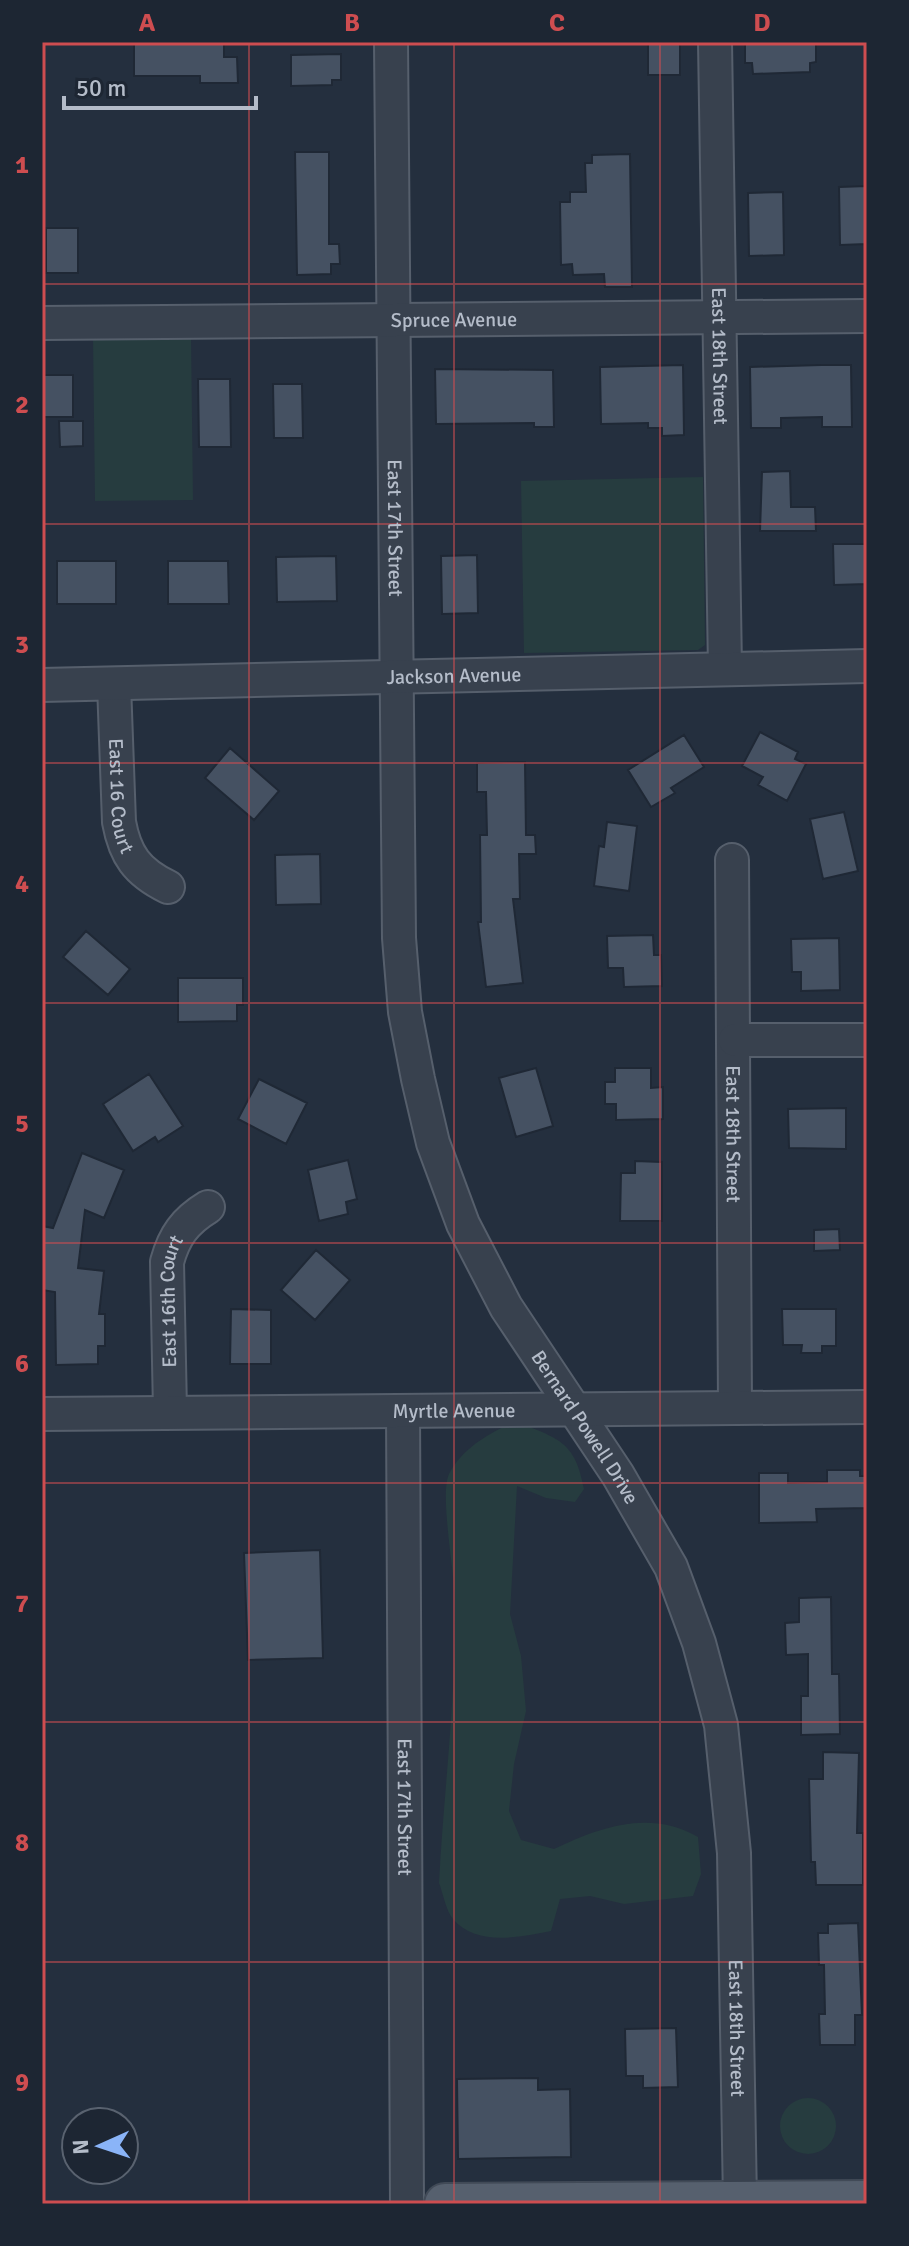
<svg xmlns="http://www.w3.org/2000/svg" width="909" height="2246" font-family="Signika,sans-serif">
	<rect width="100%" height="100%" fill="#242f3e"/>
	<path fill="#263c3f" d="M191,335L193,500L95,501L93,336Z
		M703,477L705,645L698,650L524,653L521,481Z
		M515,1421C558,1439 575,1440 584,1489L575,1502L546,1498L517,1486L510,1614L521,1656L526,1711L514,1764L509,1811L521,1840L554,1849C600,1827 650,1809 698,1837L701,1874L693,1896L624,1904L590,1896L560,1899L551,1931C519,1937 477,1947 453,1919C446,1911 443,1893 439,1883C444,1785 458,1687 454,1589C453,1563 440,1493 449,1474C463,1447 489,1434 515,1421Z
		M780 2126a28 28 0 1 1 56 0a28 28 0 1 1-56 0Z"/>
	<path fill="#455162" stroke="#1f2835" stroke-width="2" d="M134,42H224V57H237L238,83H200V76H134Z
		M648,42H680V75H648Z
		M745,42H816V62L810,63V72L753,74L752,63H745Z
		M341,54V80H332V85L291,86V55Z
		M295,152H329V244H339L340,264H331V274L297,275Z
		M630,154L632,287H605L604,274L573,275L572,264L561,265L560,202H570V192H586L585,163H592V155Z
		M867,186V244L840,245L839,187Z
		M783,192L784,255L749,256L748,193Z
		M46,228H78V273H46Z
		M683,365L684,435L662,436V428H648V423L601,424L600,367Z
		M821,365H851L852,427H822V417L781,418V428H751L750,367Z
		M435,369L553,370L554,427H534V423L436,424Z
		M42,375H73V417H42Z
		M198,379H230L231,447H199Z
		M273,384H302L303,438H274Z
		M59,421H83V446L60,447Z
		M790,471L791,507H815L816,531H760L762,472Z
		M833,544H867V584L834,585Z
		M477,555L478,613L442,614L441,556Z
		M336,556L337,601L277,602L276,557Z
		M57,561H116V604H57Z
		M168,561H228L229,604H168Z
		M760,732L798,752L795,759L806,764L787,801L758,785L763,777L742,766Z
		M684,735L704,767L671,788L675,793L651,807L628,770Z
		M230,748L279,791L254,820L205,778Z
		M525,762L526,835H535L536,854H519L520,899H513L523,983L486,987L478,922H481L480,835H487L486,792H477V763Z
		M844,812L858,871L823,879L810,819Z
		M607,822L637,826L629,891L594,886L599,846L604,847Z
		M320,854L321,904L276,905L275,855Z
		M86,931L130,969L108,995L63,957Z
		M653,935L654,955H661L662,986L624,987L623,968H608L607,936Z
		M839,938L840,990L801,991V972H792L791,939Z
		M178,978H243V1005H237V1021L178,1022Z
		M536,1068L553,1126L516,1137L499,1078Z
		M615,1068H651V1088L663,1087V1119L616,1120V1104H605V1082H615Z
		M149,1074L183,1126L158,1142L155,1137L133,1151L103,1104Z
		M259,1079L307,1103L286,1144L238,1119Z
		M846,1108V1149L789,1148L788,1109Z
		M82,1153L124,1170L104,1218L85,1210L78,1268L104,1271L99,1314H105V1346H98V1364L56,1365L55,1292L42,1290V1226L53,1228Z
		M348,1160L357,1199L346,1202L348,1214L319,1221L308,1170Z
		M635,1161L662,1162V1221H620L621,1173H635Z
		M839,1229L840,1250L814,1251V1230Z
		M316,1250L350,1280L315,1320L281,1290Z
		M231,1309L271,1310V1364H230Z
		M782,1309H836V1346H822V1353H801L802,1345H783Z
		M827,1470H860V1476H867V1508L816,1509L817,1522L759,1523V1473H788V1483L827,1482Z
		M320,1550L323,1658L248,1660L244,1553Z
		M831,1597L832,1674H839L840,1734L801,1735V1696H808V1654L786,1655L785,1623L799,1622V1598Z
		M823,1752L859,1753L857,1833H863V1885H816L815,1862H811L809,1779H823Z
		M858,1923L862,2015H855V2045H820L819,2014H825L824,1965H819L818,1933H828V1924Z
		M676,2028L678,2087L643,2088V2076H626L625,2029Z
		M538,2078V2090L570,2089L571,2157L458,2159L457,2079Z"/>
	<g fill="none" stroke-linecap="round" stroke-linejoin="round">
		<g stroke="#565f6c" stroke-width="36">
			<g id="minor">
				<path id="s1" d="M391,42L399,938L405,1012L418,1079L433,1143L463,1224L506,1307L618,1475L671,1567L699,1643L721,1725L734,1853L740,2202"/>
				<path id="s2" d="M715,42L725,669"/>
				<path id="s3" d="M42,323L867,316"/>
				<path id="s4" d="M114,684L119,822C125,855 137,872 168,887"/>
				<path id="s5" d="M42,685L867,666"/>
				<path id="s6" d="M732,860L735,1408"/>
				<path d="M735,1040H867"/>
				<path id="s7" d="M170,1411L167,1262C174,1236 185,1221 208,1207"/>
				<path id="s8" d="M403,1411L407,2204"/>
				<path id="s9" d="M42,1414L867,1407"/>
			</g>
		</g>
		<g stroke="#414a57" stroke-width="44">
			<path id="major" d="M445,2204L867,2201"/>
		</g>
		<use href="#minor" stroke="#38414e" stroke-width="32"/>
		<use href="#major" stroke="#56606e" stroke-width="40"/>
	</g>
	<path fill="none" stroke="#ce4d50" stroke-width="2" stroke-opacity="0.55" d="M249,42V2204M454,42V2204M660,42V2204M42,284H867M42,524H867M42,763H867M42,1003H867M42,1243H867M42,1483H867M42,1722H867M42,1962H867"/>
	<g text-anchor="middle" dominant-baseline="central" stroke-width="6" stroke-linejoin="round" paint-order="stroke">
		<g font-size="20" fill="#b4bcc9" stroke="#1d2633">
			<text stroke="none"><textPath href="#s3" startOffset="412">Spruce Avenue</textPath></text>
			<text stroke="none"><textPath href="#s2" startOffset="314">East 18th Street</textPath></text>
			<text stroke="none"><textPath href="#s1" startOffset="486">East 17th Street</textPath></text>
			<text stroke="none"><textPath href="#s5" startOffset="412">Jackson Avenue</textPath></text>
			<text stroke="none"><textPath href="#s4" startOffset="112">East 16 Court</textPath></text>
			<text stroke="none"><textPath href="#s6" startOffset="274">East 18th Street</textPath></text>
			<text stroke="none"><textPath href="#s7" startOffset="110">East 16th Court</textPath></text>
			<text stroke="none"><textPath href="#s9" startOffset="412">Myrtle Avenue</textPath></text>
			<text stroke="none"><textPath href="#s1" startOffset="1428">Bernard Powell Drive</textPath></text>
			<text stroke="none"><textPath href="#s8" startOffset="396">East 17th Street</textPath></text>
			<text stroke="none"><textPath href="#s1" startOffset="2062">East 18th Street</textPath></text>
		</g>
	</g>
	<rect width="909" height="2246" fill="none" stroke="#1d2633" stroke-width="88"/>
	<g transform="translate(100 2146) rotate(267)"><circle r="38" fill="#1d2633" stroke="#59626f" stroke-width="2"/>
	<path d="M0-6L14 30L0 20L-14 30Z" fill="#8ab4f8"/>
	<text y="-12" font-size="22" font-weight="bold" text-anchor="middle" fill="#b4bcc9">N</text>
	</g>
	<path d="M64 96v12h192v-12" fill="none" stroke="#b4bcc9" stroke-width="4"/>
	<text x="76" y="96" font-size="24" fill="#b4bcc9" stroke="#1d2633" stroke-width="6" paint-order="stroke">50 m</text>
	<rect x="44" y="44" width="821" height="2158" fill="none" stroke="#ce4d50" stroke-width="3"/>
	<g font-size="26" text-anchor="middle" font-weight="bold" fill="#ce4d50">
		<text x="147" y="31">A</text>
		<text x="352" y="31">B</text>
		<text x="557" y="31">C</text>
		<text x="762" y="31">D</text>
		<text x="22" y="173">1</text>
		<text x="22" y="413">2</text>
		<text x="22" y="653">3</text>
		<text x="22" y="892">4</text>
		<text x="22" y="1132">5</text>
		<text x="22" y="1372">6</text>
		<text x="22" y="1612">7</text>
		<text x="22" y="1851">8</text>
		<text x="22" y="2091">9</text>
	</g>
</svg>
